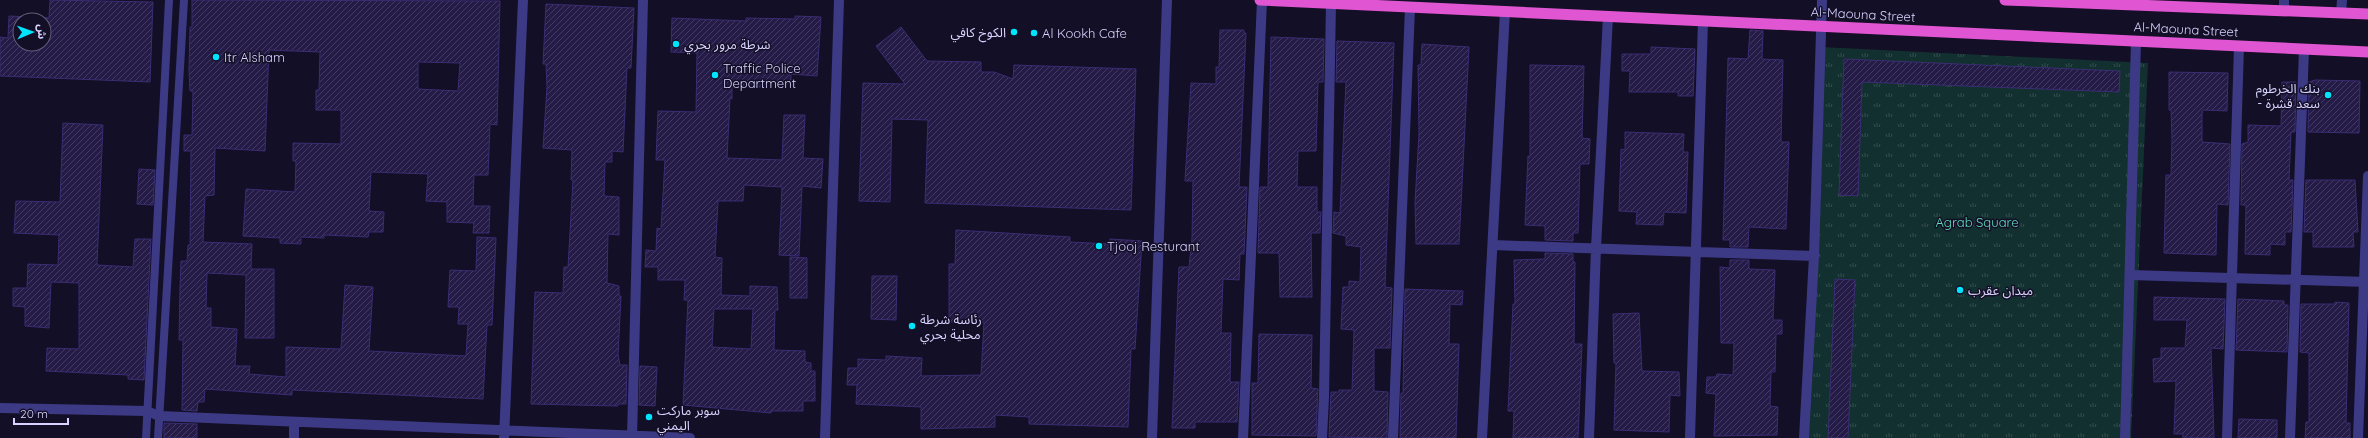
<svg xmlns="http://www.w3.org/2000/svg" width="2368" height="438" font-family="Quicksand,'Noto Sans Arabic',sans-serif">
	<defs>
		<pattern id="park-tufts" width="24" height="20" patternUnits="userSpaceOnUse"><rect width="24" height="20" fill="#12302f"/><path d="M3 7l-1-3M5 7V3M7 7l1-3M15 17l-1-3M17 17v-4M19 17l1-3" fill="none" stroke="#344d4e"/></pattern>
		<pattern id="building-hatch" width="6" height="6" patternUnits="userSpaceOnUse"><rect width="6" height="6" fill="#241b47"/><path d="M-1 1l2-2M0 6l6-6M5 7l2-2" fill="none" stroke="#433b63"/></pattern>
	</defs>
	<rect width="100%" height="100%" fill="#130f26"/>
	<path fill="url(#park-tufts)" d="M1820,47L2148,63L2131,438H1804Z"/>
	<path fill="url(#building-hatch)" stroke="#3b2d73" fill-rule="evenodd" d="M50,0L153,2L150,82L0,76V37L8,38L9,16L49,18ZM20,20H44V44H20Z
		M192,0L500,1L497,125L490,124L488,175H474L473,206H490L489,233H473L474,223L447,222V202L426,201L428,174L371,172L369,211L384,212L383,232H369L368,237L324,235V238L301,237V244L280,243V238L243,236L246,189L295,192L296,161H293V143L341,144V110H316V90H319L320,52L269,50L265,151L215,148L214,195L205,196L203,242L252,244L251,269H274V338H245L246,275L207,273L206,308H211V327L237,329L235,366H250L249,374L286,377V347L341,349L345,285L373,287L369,351L466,356L468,324H458L459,307H448L450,270L476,271L477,237L496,238L492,325H487L483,399L292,390V395L205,389L204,402H198L197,411L182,410L183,340H179L180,287L181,261H187L188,245H190L191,151H184V135H192L193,91H190L189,70L190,27H192ZM418,62L460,63L458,91L418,89Z
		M546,4L634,8L631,68H627L623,152L612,151V162H605L604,196L619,197V235L608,234L607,283L619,286V296H621L618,355L620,365H627L626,404H618V406L531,404L535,292L563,293L564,267H568L573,180H571L572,150L543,148L547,87L546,64H543Z
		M795,16L821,17L817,76L791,74V83L767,82V87H732V99L730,98L727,158L782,160L784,115H805L803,158L823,159L821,188L802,186L799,256L779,255L782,187L744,185L743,201H718L715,257L722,258L721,295L750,296V286L777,287L778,310H775L774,350L805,351V362L811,363V371H815V401H803V411H771V413L683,405L688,300H684L685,280H658V267H645L646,250L656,251L657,228L661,229L665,160H656L658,111L696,112L697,53L671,52L672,18L746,21V18L795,19ZM714,309H753L751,349L712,347Z
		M901,27L927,61L981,62V72H994L1013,79L1014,65L1136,69L1131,210L925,203L928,120L892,119L890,202L859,201L863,83L905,84L876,46Z
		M1220,30H1244V33H1246L1239,187H1247L1244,254H1240L1239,280L1223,279L1221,333H1231L1230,382H1239L1237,422H1195V428H1172L1179,267H1189L1192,238L1193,181H1185L1191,83L1216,84V67H1219Z
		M1750,30L1763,31L1762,59L1783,60L1781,142H1789L1786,229L1749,227L1748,247H1730V240H1723L1728,58L1748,59Z
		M1271,37L1324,39L1323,82H1318L1316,151H1298L1297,187H1317V212H1321L1320,233H1311L1312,297H1280L1279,253H1258L1260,187H1268Z
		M1337,41L1394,43L1385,287L1392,288L1390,348H1374V391L1388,392L1387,438L1329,437L1331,392H1339V390H1352L1354,330L1341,329L1343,287H1349V281L1360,282L1361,247L1346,245V236L1333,233L1334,212L1340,213L1346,82H1336Z
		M1422,44L1469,47L1459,244H1416L1415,202L1419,134L1418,65H1421Z
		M1651,47L1695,49L1693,96H1678V92H1629L1630,71H1622V54H1651Z
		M1844,59L2120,71L2119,92L1862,82L1858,196L1839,195Z
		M1530,65L1584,66L1582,138L1590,139L1589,164H1580L1578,233H1573V241L1545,240V226L1525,225L1528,156L1530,157Z
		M2169,72L2228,73L2227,111L2203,110L2202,114V142L2230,144L2228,205L2217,204L2216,255L2164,253L2166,175H2171L2172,138L2171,110H2169Z
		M2315,80L2360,81L2359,133L2308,132L2309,82Z
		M2282,82H2296L2295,132H2291L2289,180H2293L2291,232H2285V245L2270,244V255L2245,254L2246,205H2241L2242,144L2248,142V125L2281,126Z
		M63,123L103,125L97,265L133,267L135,239H151L144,380L128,379V375L46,371L47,348L79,349V283L51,282L49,328L25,326V307L13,306V288H27L28,264L58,265L59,235L14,233L16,201L60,202Z
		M1625,132L1684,134L1683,152H1688L1686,213L1664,212L1663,225L1636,224L1637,212L1619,211L1621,149L1625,150Z
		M139,169L155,170L153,205L137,204Z
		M2306,180H2355L2358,232H2353L2354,247H2313V232H2304Z
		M956,230L1070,237V242L1110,244V239L1142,241L1135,349H1131L1128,427L1029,424V417L995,415V427L921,429V407L856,404L857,385H847L848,368H858V359L886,360V356L922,358L921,376L981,375L984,322H949V264H955Z
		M1545,253L1573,254V262H1575L1574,344H1582L1578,438H1513L1514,411H1508L1513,304H1515L1514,260L1545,259Z
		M790,257L807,258V298H790Z
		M1730,260H1749V269L1775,270L1773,320H1782V334H1776L1775,372H1771L1770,406L1778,407L1777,435L1714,436L1716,394L1706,393L1707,377H1716L1717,374L1733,375L1734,343H1721L1720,267L1730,268Z
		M872,276H897L896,320L871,319Z
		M1835,279L1855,280L1848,438H1828Z
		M1405,289L1463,291L1462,305L1450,304L1449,344H1459L1456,438H1400L1401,393H1403Z
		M2154,297L2225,299L2223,349L2211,348L2214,438H2183V434H2174L2176,381L2154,382L2153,359L2161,358V348H2185L2187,320H2154Z
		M2238,299L2284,301V305H2288L2287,352L2236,350Z
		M2335,302L2349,303L2346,423H2350V438H2305L2306,422H2309V353L2300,352L2301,304H2335Z
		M1639,313L1642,371L1679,372L1680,396L1670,395L1669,432L1614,430L1616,363H1614L1613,314Z
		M1259,334L1312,335L1311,388L1318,389L1316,436L1252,435V383H1258Z
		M640,366L657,367L655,406L639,405Z
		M2239,419L2277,420V438H2238Z
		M164,423L197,424V438H164Z"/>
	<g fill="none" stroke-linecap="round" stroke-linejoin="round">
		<path stroke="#3d3a85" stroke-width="8" d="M146,438L169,0
			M158,438L184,0"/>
		<path stroke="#3d3a85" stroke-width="10" d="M2284,11V0
			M2341,13L2342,0
			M1493,245L1814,256
			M2130,275L2368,282
			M0,408L147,411L159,416L690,438
			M294,438V422
			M504,438L523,0
			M632,438L643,0
			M825,438L839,0
			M1152,438L1167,0
			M1243,438L1262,0
			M1322,438L1324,397L1331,3
			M1393,438L1410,7
			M1482,438L1505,11
			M1589,438L1596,248L1608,16
			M1690,438L1703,21
			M1804,438L1814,256L1822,0
			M2125,438L2136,41
			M2227,438L2239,46
			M2290,438L2304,49
			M2358,438L2368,176"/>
		<path stroke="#e055d1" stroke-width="11" d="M1260,0L2368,52
			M2005,0L2368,14"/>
	</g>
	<g fill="#00e5ff" stroke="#130f26" stroke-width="1.5">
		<circle cx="1014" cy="32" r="4"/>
		<circle cx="1034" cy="33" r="4"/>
		<circle cx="676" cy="44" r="4"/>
		<circle cx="216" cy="57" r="4"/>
		<circle cx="715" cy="75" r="4"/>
		<circle cx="2328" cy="95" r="4"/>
		<circle cx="1099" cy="246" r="4"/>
		<circle cx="1960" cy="290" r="4"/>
		<circle cx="912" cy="326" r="4"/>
		<circle cx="649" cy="417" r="4"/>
	</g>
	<g text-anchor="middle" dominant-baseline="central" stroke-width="3" stroke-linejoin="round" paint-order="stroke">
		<g font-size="13" fill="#d9d4ff" stroke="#130f26">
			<text transform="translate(1863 14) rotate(3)">Al-Maouna Street</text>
			<text transform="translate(2186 29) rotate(3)">Al-Maouna Street</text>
		</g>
		<g font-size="13" fill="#d9d4ff" stroke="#130f26" text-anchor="start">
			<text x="1006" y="32" text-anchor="end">الكوخ كافي</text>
			<text x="1042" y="33">Al Kookh Cafe</text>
			<text x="684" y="44">شرطة مرور بحري</text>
			<text x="224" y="57">Itr Alsham</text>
			<text x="723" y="68">Traffic Police<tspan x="723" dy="15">Department</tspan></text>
			<text x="2320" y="88" text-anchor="end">بنك الخرطوم<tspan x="2320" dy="15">- سعد قشرة</tspan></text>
			<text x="1107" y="246">Tjooj Resturant</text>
			<text x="1968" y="290">ميدان عقرب</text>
			<text x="920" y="319">رئاسة شرطة<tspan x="920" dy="15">محلية بحري</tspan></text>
			<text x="657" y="410">سوبر ماركت<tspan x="657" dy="15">اليمني</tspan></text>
		</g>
		<g font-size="13" fill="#5fe0c0" stroke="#130f26">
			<text x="1977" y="222">Agrab Square</text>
		</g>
	</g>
	<g transform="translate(32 32) rotate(88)"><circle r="19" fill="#130f26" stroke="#625e7d"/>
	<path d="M0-3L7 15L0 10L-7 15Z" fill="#00e5ff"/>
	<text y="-6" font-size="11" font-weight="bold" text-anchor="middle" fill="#d9d4ff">ش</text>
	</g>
	<path d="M14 418v6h54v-6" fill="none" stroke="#d9d4ff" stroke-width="2"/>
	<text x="20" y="418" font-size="12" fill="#d9d4ff" stroke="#130f26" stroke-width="3" paint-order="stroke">20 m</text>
</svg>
